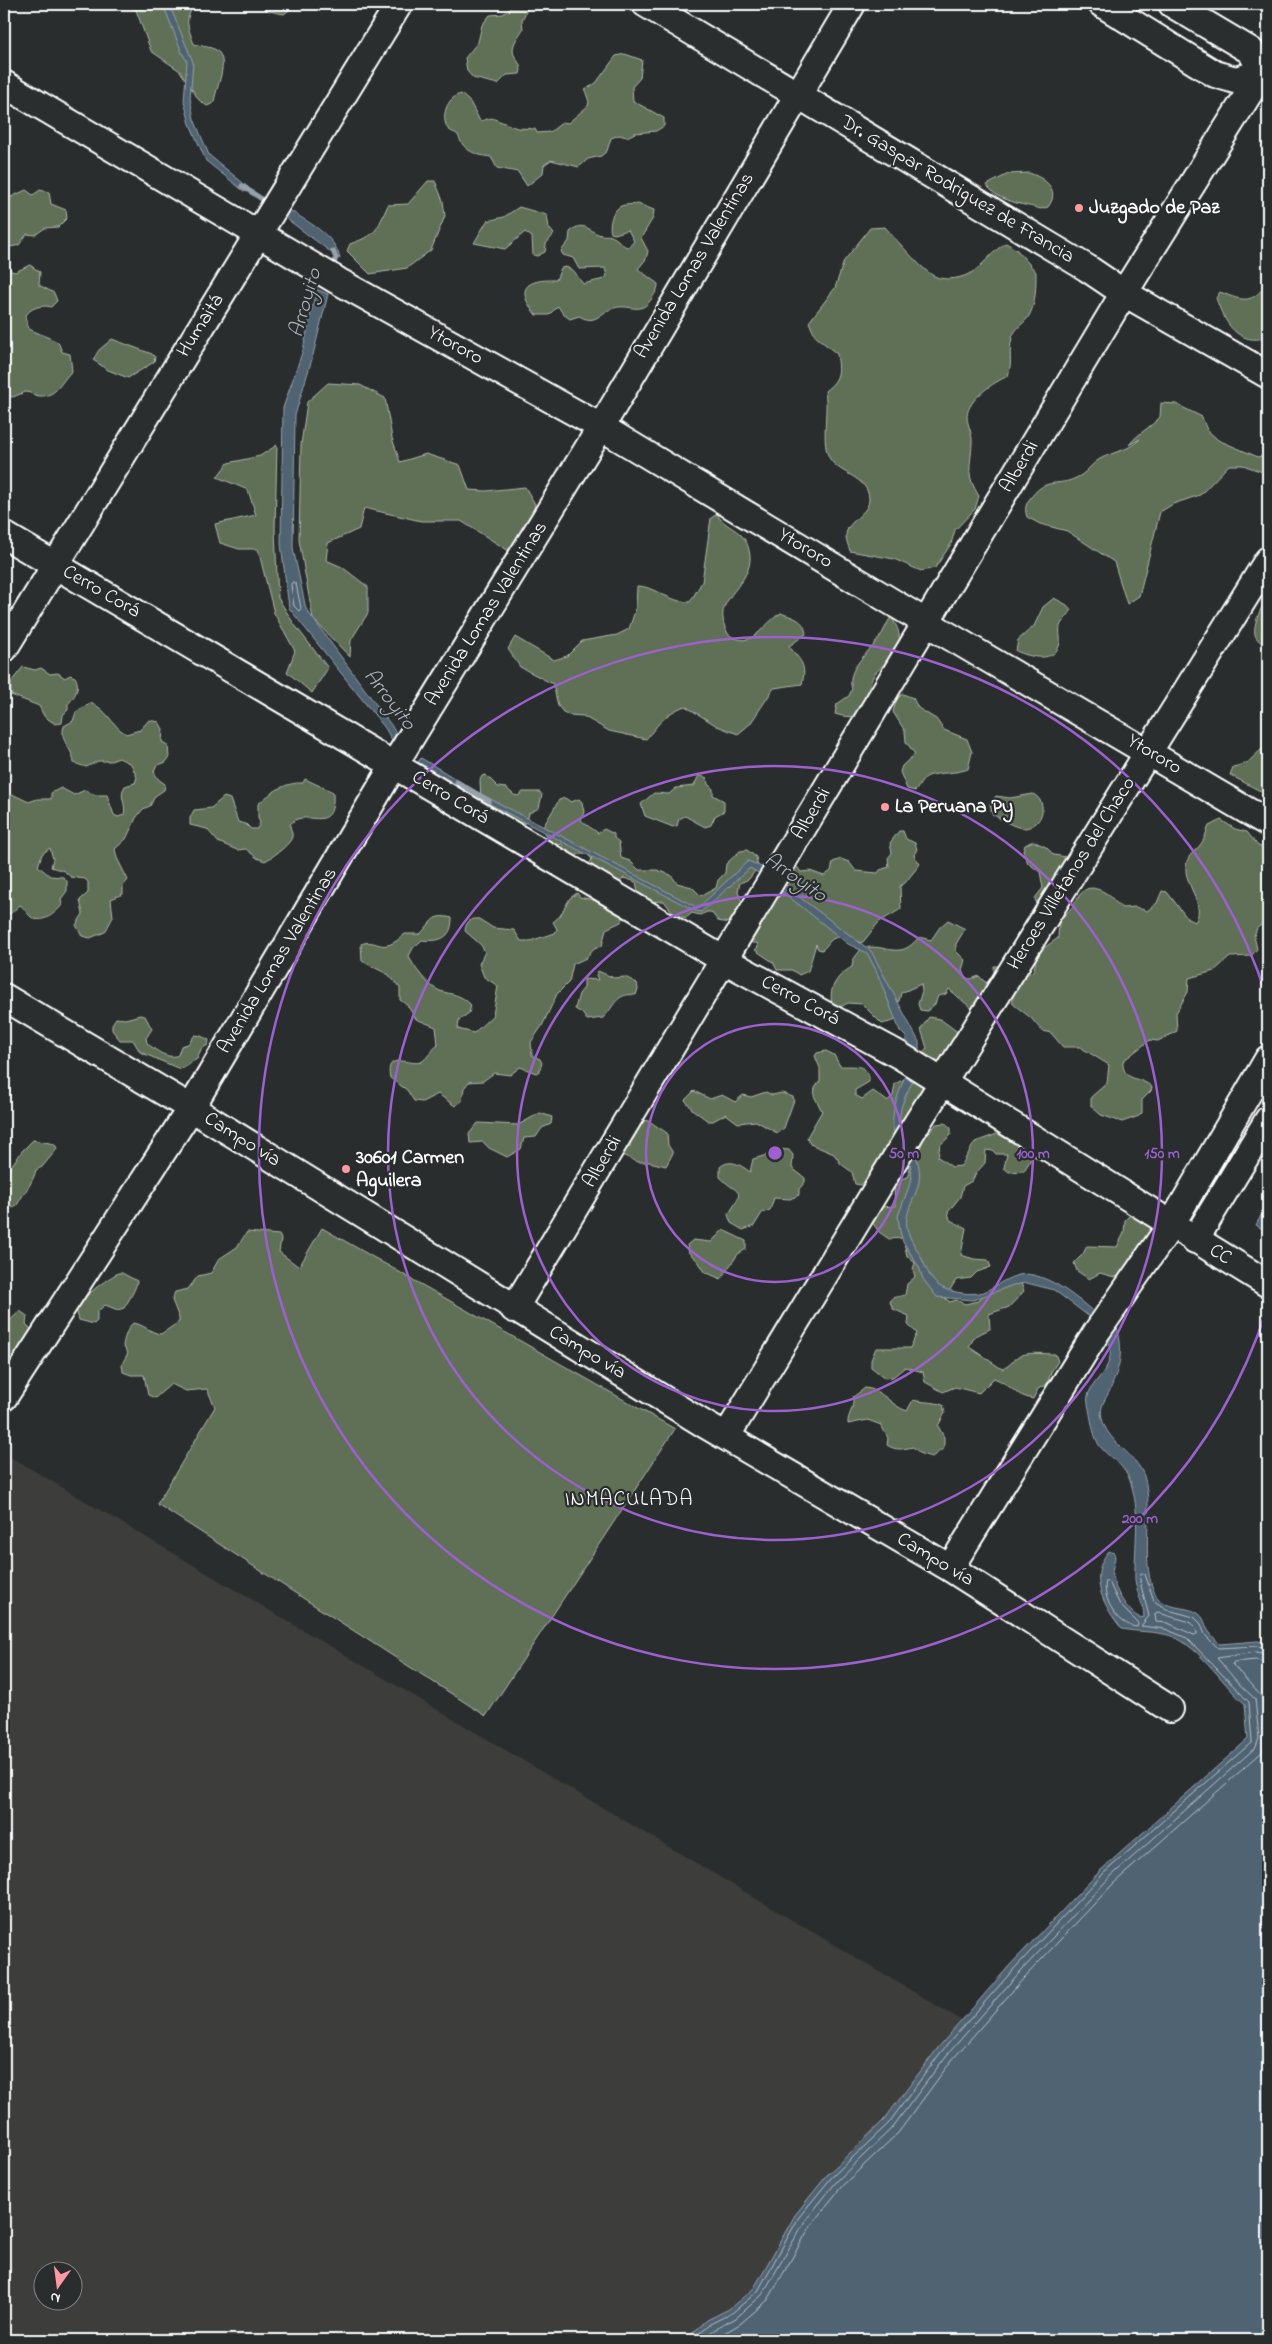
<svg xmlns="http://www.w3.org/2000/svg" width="1272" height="2344" font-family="'Indie Flower',sans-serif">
	<rect width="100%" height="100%" fill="#2a2d2e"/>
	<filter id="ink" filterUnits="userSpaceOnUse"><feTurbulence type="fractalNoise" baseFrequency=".02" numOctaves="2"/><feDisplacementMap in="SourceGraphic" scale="10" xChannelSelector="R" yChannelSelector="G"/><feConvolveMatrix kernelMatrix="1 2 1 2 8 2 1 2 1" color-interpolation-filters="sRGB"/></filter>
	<g filter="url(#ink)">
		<path fill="#3e3c3a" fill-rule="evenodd" d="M4,1453L961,2020L884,2120L828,2174L754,2288L729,2309L707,2320L685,2340H4ZM42,2272H72V2302H42Z"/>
		<path fill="#606f57" stroke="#b0b7ab" d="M109,4H198C182,16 188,27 194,44C201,46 211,47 216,50C231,60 215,89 214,103L207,106L199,100L180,71L151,51L136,10L124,4Z
			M257,4H297L284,14L269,11Z
			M525,4L529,5L522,20L523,29C519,36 513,42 513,51C514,60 524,64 520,74L507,75L498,84L473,78L467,71L465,58L478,42L482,25L490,15L503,14L513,6Z
			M625,54L642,60L640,78L632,87L633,101L664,118V126L656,131L635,133L627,137L619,135L611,138L607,151L601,156L588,159L579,167L551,160L544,165L543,173L527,186L518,172L497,168L491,157C482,156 473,154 466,148C462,145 460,140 458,135C455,132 451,132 448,129C440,117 447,97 461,94L470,102L480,121L492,118L517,128L535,129L537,133L550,132L563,122L568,123L588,106L589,102L585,90L596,83L616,56Z
			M1029,173C1045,178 1061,190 1048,207L1041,209C1024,204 997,202 987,185L1008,174Z
			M428,181H435L443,201L445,216L431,250L407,268L370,274L347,251L350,244C378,234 376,231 388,205L408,204Z
			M26,190L33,195L40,190L49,192L51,204L66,210L67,218L58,227L45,228L35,235L27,234L19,245L11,247L5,241L8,233L4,223V193L11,197Z
			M638,204L654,210L653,218L641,238L648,251L646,259L638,269L658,284C658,290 655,293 652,298C640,317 631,303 614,308C599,312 597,326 579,316L570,319L563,314L558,306L549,315H536C515,289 525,279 556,280L561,268L566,267L574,271L583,284L604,279L607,276L605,268L579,269L573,258L563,255L561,251L569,241L570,232C584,218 591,234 602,235C606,236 609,234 613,237C620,240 622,247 629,247L634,241L628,230L615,234L611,233C608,224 613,206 625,205C630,204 633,205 638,204Z
			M519,207L547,215L549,228L554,234L546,244L545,252L537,256L533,255L532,237L525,232L505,249L474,243L487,221L504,217Z
			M885,227C895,238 923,271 934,276C946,282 964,278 974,271C986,262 994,250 1006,243L1017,250L1036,272C1036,284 1036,302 1030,314C1026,323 1014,328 1012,338C1008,353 1013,360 1008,376C994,382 968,399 967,416C967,425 973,434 972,443C971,467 965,474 979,496L975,509L955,530L951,544L935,568L921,571L894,559L850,551C849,547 846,541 846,536C846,520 870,515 869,498C867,476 840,475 830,459C820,443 829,411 825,391C840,379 840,373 837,354L815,336L809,322L835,288L844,261L870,228Z
			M4,261L11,271L15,272L30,265L40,272L39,285L54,293L57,301L51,307C42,304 29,308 25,317L29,329L56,341L59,344L62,352L70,354L72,371C61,381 57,397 40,396C34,396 31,392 25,392L13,397L4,395Z
			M1268,282V337C1238,347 1224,322 1216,298L1220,292C1245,302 1252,304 1268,282Z
			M112,339L152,354L155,357L154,362L128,378L108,370L93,360L99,350Z
			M328,383L360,385L385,398L392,438L400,462L426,454L460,465L469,490L486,491L525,487L535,504L531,525L509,551L461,521H421L364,508L359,529L328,543L326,560L342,567L368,587V613L351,640L350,657L313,619L299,540L301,445L307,402Z
			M1161,403L1176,404L1202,417L1207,430L1218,440L1258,457L1268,454V474L1243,465H1229L1200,495L1173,504L1160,512L1139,596L1127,604L1114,562L1067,531L1040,524L1027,517C1024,508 1026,503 1032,496C1047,477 1058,487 1076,478C1086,474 1091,464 1100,459C1114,451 1129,451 1140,439L1129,445C1138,433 1150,428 1160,417Z
			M277,445L275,531L278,598L294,624L328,668L312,693L287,672L295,651L274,613L258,549H239L220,543L215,524L256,515L248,490L217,477L228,463L260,456Z
			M717,514C725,529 744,528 749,550C757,580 719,595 723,619C723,624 726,629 728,634C752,652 763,623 781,613C794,618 804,619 806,634L789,646C801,662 807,664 802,684L774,688L750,724L738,734L717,726L685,706C664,714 660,723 646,739L609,731L583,716L569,715L563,712L558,706L553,684L520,667L508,649L515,637L554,660L567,656L582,641L617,635L629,629L636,608L637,586C652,585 670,603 690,602L702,582L711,518Z
			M1054,598L1067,605L1071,611C1068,616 1064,620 1061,624C1058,630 1061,637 1060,643C1055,664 1030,657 1016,651L1018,640L1034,626L1043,607Z
			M1268,600V648C1265,645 1258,641 1256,637C1251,628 1261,605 1268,600Z
			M891,617C900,629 903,643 894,656C888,663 878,668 874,675C863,693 872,726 835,714L837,704L849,696L852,689C845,669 869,653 879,638C884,632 886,624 891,617Z
			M23,667L35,670L41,668L50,674L58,673L65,678L70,675L75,677C81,687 75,696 68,704V710L63,715L62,723L55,724L44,716L39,706L11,695V682Z
			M903,694L913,698L918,708L936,719L944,730L967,739L972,752L968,769C955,774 939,772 928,776C922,779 920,786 915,791L907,789L900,772L902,766L915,754L906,742L905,731L893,712L897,698Z
			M90,703C107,708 111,725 126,734L140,730L149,720L159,722L163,729L162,742L168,745L169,758L166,762L156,766L154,772L158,779L165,784L164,790L155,796L150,806L143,809L136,818L126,839L115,849L117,858L128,880L123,886V894L111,899L113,917L105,932L90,938L82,936L76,925L83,914L80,900L88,893V882L85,879L71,877L64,871L51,867L53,859L50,848L42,854L38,866L50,876L63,877L67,881V891L61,899L62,905C56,913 41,925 31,917C26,913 25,908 20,905L10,914L4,910V838L10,833L7,819L4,817V797L14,795L29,802L37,799H51V793L61,788L74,795L85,790L95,795H107L114,815L118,817L124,815C127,803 118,797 125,786L135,783L137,777L131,764L119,758L111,761H98L86,767L74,763C73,748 59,742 64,726L73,721L76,712Z
			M1268,709V795L1230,775L1233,767L1247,763L1263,748V717Z
			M486,775L498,787L506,788L514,795L518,796L523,792H540L542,795L539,808L529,813L527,822L520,825L481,801L480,780L482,776Z
			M699,775L707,778L708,784L713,789V795L724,801V811L715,816L711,825L705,827L685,816L679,819L677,826L673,827L645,816L641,804L654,793L669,794L676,788L694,786Z
			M305,779L333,792C336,839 303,805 290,825C290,829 293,833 292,837C290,845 271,858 265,861L257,858L246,849L237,850L218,842L207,829L190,825V818L194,810L211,808L224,797L230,799L238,822L246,824L251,829H257L260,823L258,817V804C272,792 285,782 303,783Z
			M1033,794C1049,802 1043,826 1025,828C1014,828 1001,819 992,814L990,804L996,796L1010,798Z
			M565,798L571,802L579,799L582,802L584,812L581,820C587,826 592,828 598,833L604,829L614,834V838L619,842L621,858L630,861L639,870H657L671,875L677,883L692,887L701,896L716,888L718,880L725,873L726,864L740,851L747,850L756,857L758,867L749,879L740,883L738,891L743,905L734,914L729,923L718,921L711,912H707L700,915L692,913L686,918L674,914L664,901L647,902L639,897L636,882L624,878L618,884L588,866L592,859L587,854H579L575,857L567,856L562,844L557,845L549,841L543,827L559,800Z
			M1221,820L1235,829L1247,832L1258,846L1268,849V899L1265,903L1268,909V920L1257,928L1254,936L1257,949L1251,956L1230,957L1214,971L1189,978L1188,992L1176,1013L1177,1031L1158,1041L1150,1040L1123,1061C1122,1082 1140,1076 1152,1087L1151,1091L1142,1100V1113L1139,1116L1122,1122L1101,1115L1091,1106V1097L1107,1083L1109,1065L1080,1047H1063L1051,1033L1042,1031L1031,1018L1013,1004C1011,988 1020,978 1034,970L1037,953L1058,938L1059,921C1063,915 1069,912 1073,906C1081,893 1085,882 1104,892C1111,895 1116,904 1122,908L1135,907L1147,911L1157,903L1162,891L1167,892L1187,918L1195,922C1206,907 1186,885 1186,870C1185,856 1194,853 1201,844C1205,839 1206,832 1209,826Z
			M899,831H903L906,839L915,843L917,849L914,855L920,864L905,883L900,886L901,909L879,922L863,942C853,945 842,932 831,940C828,943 826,947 822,950L818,949L816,944L808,971L799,975L792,970H777L773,962L755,950L758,947L757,943H752L749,935L794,863L801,872L810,871L824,876L831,871L833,862L841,859L849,862L856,871L878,873L880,870L889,867L888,858L892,853L890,843Z
			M1033,841L1046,847L1054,855L1066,857L1041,903L1036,902L1035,898L1043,888L1040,872L1028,863L1023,851L1025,845Z
			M577,893L580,897L607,903L625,915L621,922L606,929L602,946L594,948L586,958L573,964L569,982L557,994L542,1026L531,1042L532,1055L540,1059L542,1063L539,1072L536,1073L520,1067L510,1075L494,1073L483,1081L469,1082L464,1088L462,1101L455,1106L438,1094L422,1102L414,1101L407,1090L390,1078C384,1050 411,1066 421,1062C427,1059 432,1049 438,1045L436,1027L416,1019L407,1005L400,1000V988L389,975L362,961L361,944C379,937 380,957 405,934H420C433,922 431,913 452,918C452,939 439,942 422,940L413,948L409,956C413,967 429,987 440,991C453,995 461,994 471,1005L469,1013L459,1020L458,1029L474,1033L493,1015L498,986L484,977L479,964L485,952L481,945L465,931C466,922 470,918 479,919L493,928L514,930L521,941H530L555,933L557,929L553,922L560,916L570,898Z
			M948,920L965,929L956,944V951L965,960L962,970L965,978L971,979L979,976L985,982H989L994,979V966H1002L980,1011L971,1008L949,989L946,994L938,996L935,1004L927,1011L920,1010L918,1004L922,991L921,984L901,993L899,1001L894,1005L897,1020L882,1024L862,1004L848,1003L840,1007L832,1003C828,987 839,974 852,967L853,960L862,948C888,943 899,962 919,937L931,940L940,927Z
			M598,971L614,978L625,977L637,983L638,989L636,995C616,992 615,1006 603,1018L587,1020L582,1013L575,1009L579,994L584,988V979L598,980L596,975Z
			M140,1015L145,1016L152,1029L146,1038L147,1043C155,1050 168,1060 178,1055L181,1046L188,1044L195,1035L201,1036L209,1040L208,1045L201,1049L197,1059L180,1069L140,1052L133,1040H120L112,1030V1024L116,1018L125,1019Z
			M929,1017L940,1019L959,1033L945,1072L920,1055L927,1048L921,1029Z
			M826,1051L834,1055L840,1066C853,1067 869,1062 869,1082L855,1090V1095L862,1099L873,1091L887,1101L893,1096L895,1084L906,1078L920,1081L924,1088L867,1186L855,1184L852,1172L841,1164L834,1154L810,1144L807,1137L822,1111L814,1096L815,1088L820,1081V1068L815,1056L817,1053Z
			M694,1091L710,1099L722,1095L735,1102L743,1095L751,1097L766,1092L772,1095L782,1093L793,1097L794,1100L784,1128L777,1133L756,1121L738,1123L726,1114L713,1121H708L693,1110L685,1100Z
			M540,1113L552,1117L551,1124L542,1128L536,1137L524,1138L521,1149L507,1157L489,1148L483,1142L470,1143L469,1134L478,1123L518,1125Z
			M641,1120L649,1121L667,1133L668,1145L673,1153L666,1166L649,1162H638L622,1155L624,1150L630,1147V1140Z
			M945,1123L951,1128V1135L940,1145L938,1157L952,1167L961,1166L975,1142L1000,1133L1035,1152L1024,1171L1009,1172L1004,1168L1007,1154H996L993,1151L986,1150L985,1163L976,1173L972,1181L963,1186L960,1197L948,1212L950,1220L966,1228L961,1255L974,1259L988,1260L991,1267L977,1272L971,1278L956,1280L945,1298L950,1302L956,1300L965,1304L978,1301L983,1295L1001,1285L1021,1283L1024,1291L1009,1307L989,1314L990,1329L975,1336L969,1347L1002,1369C1010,1366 1012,1361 1018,1357C1026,1351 1045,1354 1055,1354L1058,1361L1051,1372L1047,1384L1038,1389L1033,1399C1015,1396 1010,1384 994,1378L979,1393L955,1387L943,1392L925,1382L923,1372L905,1367L893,1377L885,1378L871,1367V1360L876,1348H910L917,1333L908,1325L909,1316L893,1309L890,1302L892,1298L905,1295L907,1284L915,1277L913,1269L915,1263L907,1256L903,1238L889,1239L879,1232L872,1222L880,1207L895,1206L894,1183L900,1179L908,1177L910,1172L907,1161L919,1152L925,1133L931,1131L936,1124Z
			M33,1140L55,1144L57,1149L42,1167L36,1170C33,1183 23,1194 17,1205L4,1212V1168L9,1169L22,1151Z
			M779,1149L789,1150L793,1155L792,1168L805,1178V1182L799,1189V1195L790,1199L774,1198L770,1210L762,1213L754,1226L743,1230L731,1223L728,1215C747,1186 738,1196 720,1177V1167C730,1158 741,1165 750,1172L753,1159L767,1155L773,1156Z
			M1134,1211L1157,1221L1122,1276L1114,1277L1100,1273L1089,1279L1077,1271L1074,1263L1083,1254L1087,1246L1117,1247L1124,1233L1125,1220Z
			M322,1228L675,1429L486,1716L157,1504L215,1407L207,1389L186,1391L171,1384L155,1398L148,1395L144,1375H131L123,1372L122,1364L128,1353L123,1346C124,1338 128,1327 133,1323C144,1324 150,1333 161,1334L179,1322V1318L172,1300L175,1292L188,1289L198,1276L211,1273L219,1259L237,1247L247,1232L279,1235L281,1239L279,1252L299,1267Z
			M723,1230L746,1241V1249L738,1254L721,1279L705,1272L698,1261L689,1253L687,1245L693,1240L711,1242Z
			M118,1273H122L137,1281C137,1287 128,1302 124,1308L118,1310L105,1305L97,1312V1321L94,1324L79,1320L76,1309C84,1295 104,1281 118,1273Z
			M20,1311L27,1316L26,1324L32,1330L16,1360H12L4,1353V1326Z
			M865,1388C882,1389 891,1406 907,1411L913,1400C924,1403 932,1401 943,1405L945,1413L938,1426L944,1437V1448L932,1457L921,1454L913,1447C903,1449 896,1451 887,1445L888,1438L881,1425L868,1420L848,1424C847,1415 854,1411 853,1397Z"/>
		<path fill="#506373" stroke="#96a1ab" d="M163,4H169L193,62L190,98L194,119L209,155L249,188L245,192L206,161L190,124L184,101L187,61L182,53Z
			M288,209C307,222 336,235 340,259L283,216Z
			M316,289L328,294L312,359L295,415L293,548L306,609L391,725L397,735L393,742L385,728L289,608L281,544L283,408L303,350Z
			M421,758L464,784L461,788L418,762Z
			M485,796L698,908L748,861L764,868L760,874L750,868L701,912L696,911L484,801Z
			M783,882L794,893L871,951L919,1042V1051L906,1044V1037L900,1031L876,970L867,953L848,944L778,888Z
			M907,1070L915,1075C910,1088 902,1100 900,1114C898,1125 902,1131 896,1141C887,1114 899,1095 907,1070Z
			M914,1148C917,1159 921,1170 919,1181C916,1199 902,1214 908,1232C911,1242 918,1250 922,1259C932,1282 935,1289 962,1293C968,1294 978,1294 984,1292C1000,1284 1015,1271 1033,1275C1056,1280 1077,1298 1095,1313L1091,1318L1054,1290L1027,1283L1013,1285L973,1300L937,1297L923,1279L919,1267L903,1242L900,1231L898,1216L912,1178L909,1155Z
			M1266,1206L1268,1208V1225L1265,1231L1256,1225Z
			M1117,1327C1124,1352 1120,1366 1110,1390C1106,1399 1099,1406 1102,1418C1107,1443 1136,1453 1144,1476C1155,1511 1138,1567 1157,1597C1165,1609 1184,1606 1196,1612C1206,1617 1204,1626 1210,1633C1213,1637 1217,1641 1220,1644L1258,1641L1268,1643V2340H685L707,2320L729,2309L754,2288L795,2215L828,2174L884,2120L937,2049L1009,1966L1101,1870L1248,1739L1245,1704C1221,1683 1196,1640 1164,1634C1150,1631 1136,1632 1122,1629C1104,1607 1087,1576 1109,1551L1114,1553C1117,1560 1111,1567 1112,1576C1115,1591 1127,1611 1140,1618L1144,1617C1144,1604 1136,1592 1135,1580C1134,1545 1142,1512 1129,1478C1124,1464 1107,1457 1099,1445C1092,1433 1091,1417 1088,1404C1083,1382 1120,1372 1108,1339Z"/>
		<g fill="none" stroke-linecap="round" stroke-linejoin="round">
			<path stroke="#b9c1c7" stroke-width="1" d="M293,582L296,584L301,608L299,611L294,606L291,585Z
				M1106,1581L1109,1582L1120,1605L1138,1623L1137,1627C1119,1626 1101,1599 1106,1581Z
				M1159,1612C1171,1620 1196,1617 1197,1634L1194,1635L1168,1623L1156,1622L1155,1614Z
				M691,2340L710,2324L732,2313L758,2291L799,2217L832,2177L888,2124L941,2052L1013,1970L1104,1873L1252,1742L1249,1702L1187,1638L1165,1629L1141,1626L1149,1616L1140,1582L1141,1573L1145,1574L1154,1601L1168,1610L1194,1617L1201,1624L1205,1635L1218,1648L1257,1646L1268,1648
				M700,2340L714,2330L736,2318L762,2295L805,2221L837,2181L892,2128L946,2056L1018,1974L1109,1878L1256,1747L1259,1738L1255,1699L1238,1683L1217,1658L1256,1652L1268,1654
				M712,2340L740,2324L768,2300L811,2225L842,2186L898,2133L952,2060L1023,1979L1114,1883L1262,1752L1267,1740L1263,1698L1232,1664L1234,1662L1256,1660L1268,1662"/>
			<path stroke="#96a1ab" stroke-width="5" d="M242,186L268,203
				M332,268L336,258L333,251
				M457,782L489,801"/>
			<g stroke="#fff" stroke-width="30">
				<path id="minor" d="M646,4L1087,268L1124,293L1268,375
					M1102,4L1215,74L1235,80L1262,73
					M1172,4L1251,51L1262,73L1268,76
					M4,84L338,281L601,427L927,623L1268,823
					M4,535L724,960L899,1055L1268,1284
					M4,649L399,4
					M4,997L191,1108L704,1424L950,1568L1170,1709
					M1195,1240L1268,1120
					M514,1309L1124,293L1268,63
					M4,1397L191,1108L394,765L601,427L852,4
					M726,1437L909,1136L1268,560
					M950,1568L1098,1330L1171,1225L1268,1059"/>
			</g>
			<use href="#minor" stroke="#2a2d2e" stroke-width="26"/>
		</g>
	</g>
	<g fill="none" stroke="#9c61cf" stroke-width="2.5">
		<circle cx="775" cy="1153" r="129"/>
		<circle cx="775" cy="1153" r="258"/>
		<circle cx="775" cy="1153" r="387"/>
		<path d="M1267 1308A516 516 0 1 1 1267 998"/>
	</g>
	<g fill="#ff9aa2" stroke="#2a2d2e" stroke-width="2">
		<circle cx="1079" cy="208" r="5"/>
		<circle cx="885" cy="807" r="5"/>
		<circle cx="346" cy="1169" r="5"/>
	</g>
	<g text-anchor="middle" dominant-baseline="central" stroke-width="4.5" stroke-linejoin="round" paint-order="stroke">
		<g font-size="20" fill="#fff" stroke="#2a2d2e">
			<text transform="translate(957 190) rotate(31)">Dr. Gaspar Rodriguez de Francia</text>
			<text transform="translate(695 266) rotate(-59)">Avenida Lomas Valentinas</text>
			<text transform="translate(201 326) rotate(-58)">Humaitá</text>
			<text transform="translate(455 346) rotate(29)">Ytororo</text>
			<text transform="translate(1020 467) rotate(-59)">Alberdi</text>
			<text transform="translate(805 549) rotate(31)">Ytororo</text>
			<text transform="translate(101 592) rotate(30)">Cerro Corá</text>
			<text transform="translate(487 614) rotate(-58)">Avenida Lomas Valentinas</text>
			<text transform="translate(1154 755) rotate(31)">Ytororo</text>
			<text transform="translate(450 798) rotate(31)">Cerro Corá</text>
			<text transform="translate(812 814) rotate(-59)">Alberdi</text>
			<text transform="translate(1072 874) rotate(-58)">Heroes Villetanos del Chaco</text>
			<text transform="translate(278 961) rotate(-59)">Avenida Lomas Valentinas</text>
			<text transform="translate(800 1001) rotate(28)">Cerro Corá</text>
			<text transform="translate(242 1140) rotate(32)">Campo vía</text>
			<text transform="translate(603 1162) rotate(-59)">Alberdi</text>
			<text transform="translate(1220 1255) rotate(31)">CC</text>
			<text transform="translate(587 1353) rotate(31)">Campo vía</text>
			<text transform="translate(935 1560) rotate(31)">Campo vía</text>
		</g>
		<g font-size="20" font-weight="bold" fill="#fff" stroke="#2a2d2e" text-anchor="start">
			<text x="1089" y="208">Juzgado de Paz</text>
			<text x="895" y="807">La Peruana Py</text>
			<text x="356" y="1158">30601 Carmen<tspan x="356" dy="23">Aguilera</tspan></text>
		</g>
		<g font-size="21" font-style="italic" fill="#b0b9c0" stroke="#2a2d2e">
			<text transform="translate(306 303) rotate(-74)">Arroyito</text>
			<text transform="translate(389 700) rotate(52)">Arroyito</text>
			<text transform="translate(795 878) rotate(35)">Arroyito</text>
		</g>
		<g font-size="21" letter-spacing="1" fill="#fff" stroke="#2a2d2e">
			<text x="629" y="1500">INMACULADA</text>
		</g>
	</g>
	<circle cx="775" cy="1153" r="8" fill="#9c61cf" stroke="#2a2d2e" stroke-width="2.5"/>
	<g font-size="15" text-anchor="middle" font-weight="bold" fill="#9c61cf" stroke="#2a2d2e" stroke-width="4.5" stroke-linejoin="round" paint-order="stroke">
		<text x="904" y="1158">50 m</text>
		<text x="1033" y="1158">100 m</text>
		<text x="1162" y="1158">150 m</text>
		<text x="1140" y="1523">200 m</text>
	</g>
	<rect width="1272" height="2344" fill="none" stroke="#2a2d2e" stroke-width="20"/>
	<rect x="10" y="10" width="1252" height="2324" fill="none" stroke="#fff" stroke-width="2" filter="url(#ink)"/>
	<g transform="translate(58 2286) rotate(194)"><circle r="24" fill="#2a2d2e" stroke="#7f8182"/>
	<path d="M0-4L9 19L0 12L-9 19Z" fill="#ff9aa2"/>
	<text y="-8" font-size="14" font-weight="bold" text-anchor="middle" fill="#ffffff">N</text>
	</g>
</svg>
